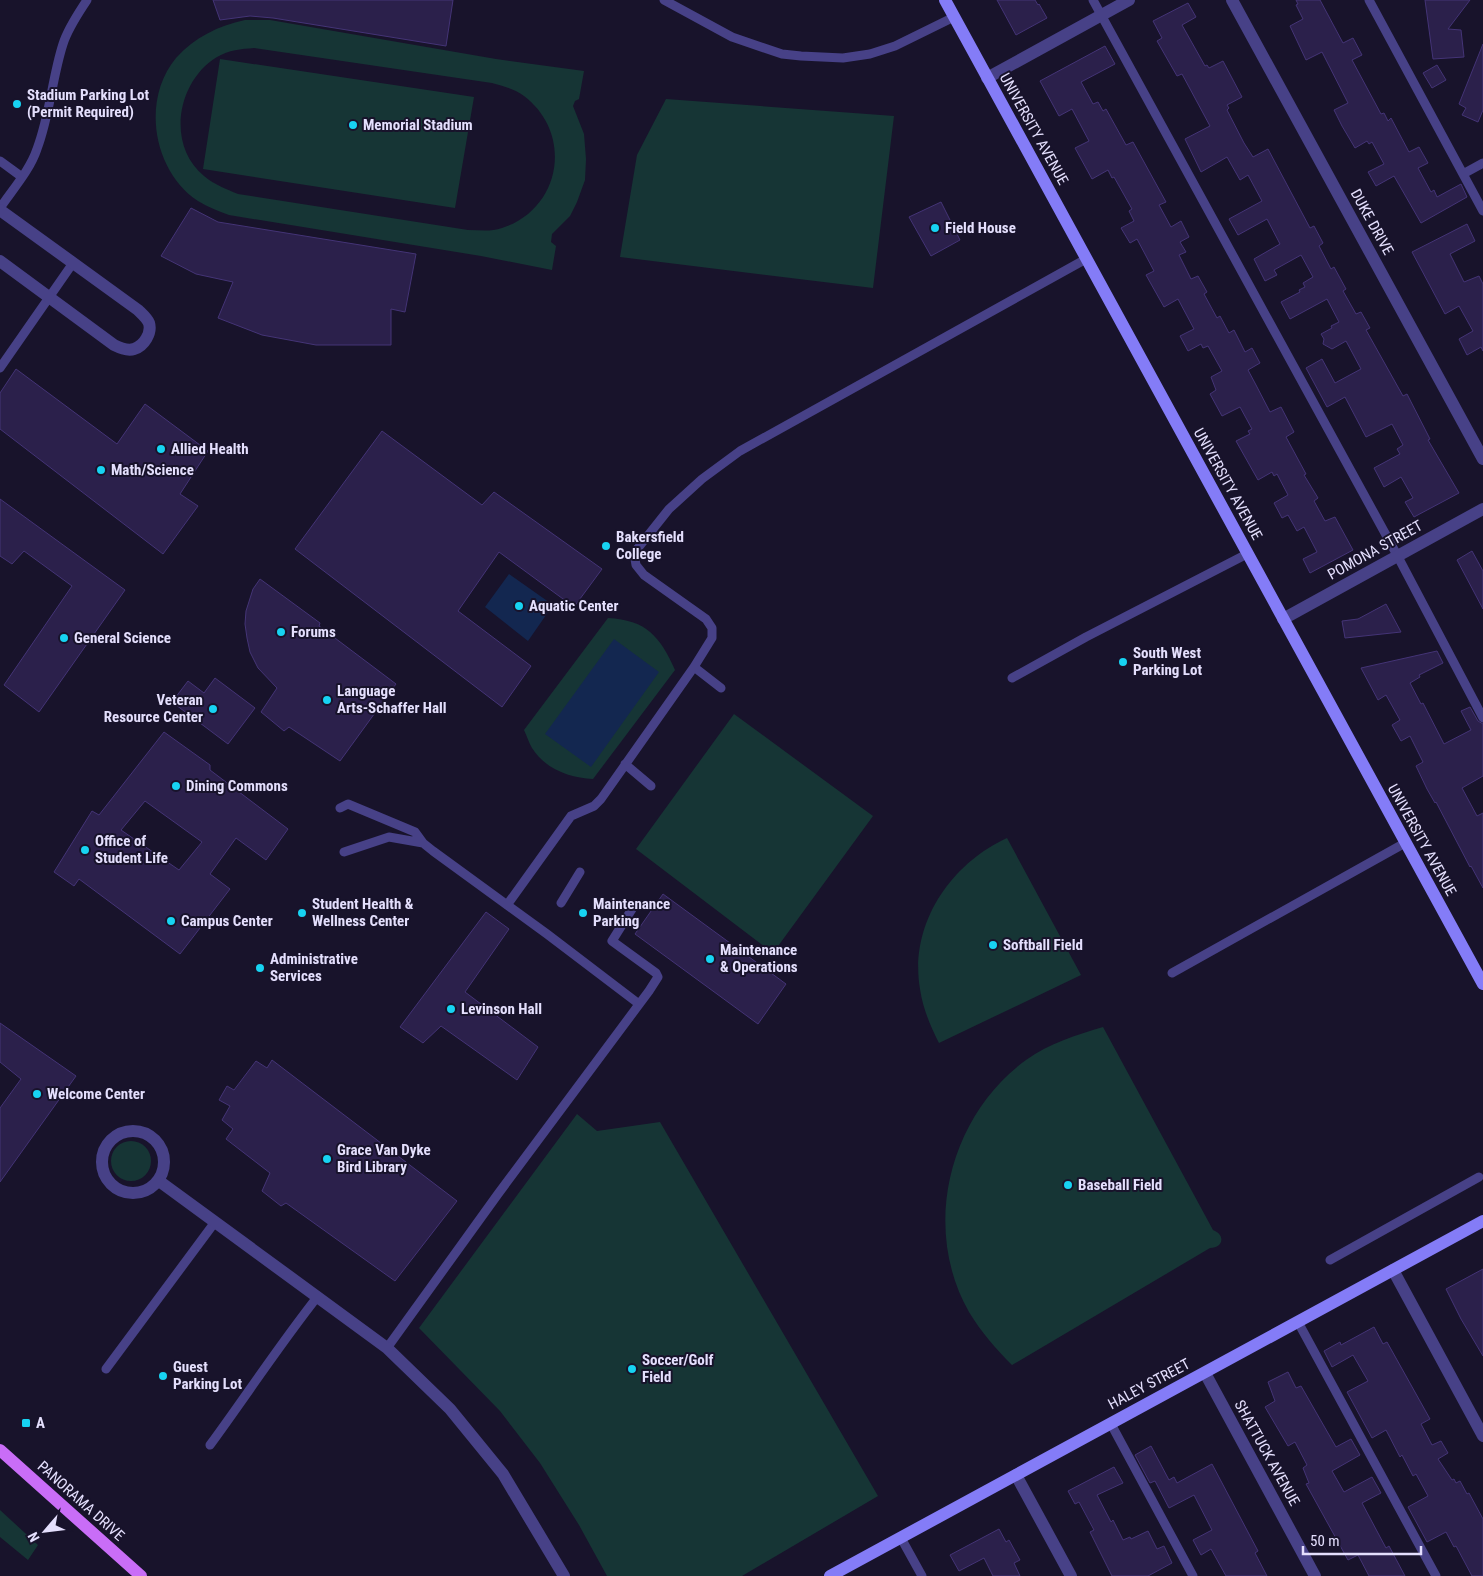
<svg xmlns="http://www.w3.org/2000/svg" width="1483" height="1576" font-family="'Roboto Condensed',sans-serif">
	<rect width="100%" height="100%" fill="#18132b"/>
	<path fill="#163535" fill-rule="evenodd" d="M245,20H270L496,59L584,71L579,99L575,101L573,106L584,134L586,159L585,180L577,202L570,216L552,234L551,242L556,246L552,270L481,256L229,215C218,211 208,207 198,201C153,171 141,100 176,58C195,37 218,26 245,20ZM254,48L492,83C503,86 515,89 524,96C574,134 561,209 502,228C491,232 479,230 468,230L238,194C226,189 215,185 204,176C166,145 177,81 217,57C229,50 241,49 254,48Z
		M220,59L474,97L455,208L203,169Z
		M666,99L894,116L873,288L620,257L637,155Z
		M608,618C646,620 660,636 675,670L593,779C570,778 545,769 532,748C529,743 527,736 524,730Z
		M734,714L873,816L773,953L636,849Z
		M1007,838L1081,975L939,1043C930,1025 923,1009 920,989C909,925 950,864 1007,838Z
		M1103,1027L1213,1230C1226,1235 1223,1248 1210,1248L1012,1365C996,1349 981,1332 969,1312C921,1228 949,1116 1026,1060C1050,1043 1076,1035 1103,1027Z
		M577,1114L597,1131L660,1122L878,1496L742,1576H607L579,1525L540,1463L500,1411L419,1328Z
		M111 1161a20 20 0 1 1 40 0a20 20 0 1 1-40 0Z
		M0,1510L38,1545L28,1560L0,1537Z"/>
	<path fill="#132750" d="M509,574L553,605L528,641L485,607Z
		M614,639L659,672L591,767L545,734Z"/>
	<path fill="#2b204b" stroke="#443476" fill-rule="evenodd" d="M213,0H453L446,46L273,18L250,16L220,20Z
		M997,0H1035L1038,5L1039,4L1047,18L1016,35Z
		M1296,0H1320L1343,43L1353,38L1362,55L1352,60L1381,114L1384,113L1388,121L1391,118L1409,152L1419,147L1428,163L1418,168L1431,192L1434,190L1437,197L1461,184L1467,197L1421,223L1394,176L1376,186L1368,172L1384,164L1372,142L1369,144L1367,141L1355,148L1342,126L1334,110L1348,103L1322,52L1306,60L1290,26L1303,19L1296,5L1298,4Z
		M1425,0H1470L1448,29L1461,30L1464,57L1433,59Z
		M1188,3L1196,17L1182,25L1205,66L1207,65L1209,68L1223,61L1242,97L1227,105L1229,108L1227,110L1244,143L1253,157L1268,149L1310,228L1314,226L1323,243L1319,246L1331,269L1334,267L1346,289L1343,291L1356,314L1361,312L1370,328L1366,330L1403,396L1407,394L1430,439L1428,440L1459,493L1414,517L1405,502L1413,498L1401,477L1384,487L1374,468L1400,454L1397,449L1403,445L1392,424L1366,437L1345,397L1327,407L1306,368L1322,359L1335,383L1361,369L1346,341L1332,349L1323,344L1324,339L1321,334L1332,328L1331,326L1339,322L1327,299L1290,319L1281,302L1300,292L1299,290L1305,287L1303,283L1313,277L1301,255L1274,270L1277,275L1265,281L1254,259L1280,244L1267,219L1238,235L1229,219L1262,201L1248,175L1240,180L1227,157L1201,172L1185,139L1210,126L1182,74L1177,76L1157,41L1162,38L1153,21Z
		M1483,44V110L1478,122L1462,115L1466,108L1459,104Z
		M1105,46L1115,64L1081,82L1093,104L1098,102L1103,111L1106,109L1126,145L1133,142L1166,202L1159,205L1171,227L1181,221L1189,237L1180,242L1186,252L1179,255L1191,279L1198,276L1207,292L1204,294L1217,318L1220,316L1229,333L1234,330L1245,352L1252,348L1260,363L1248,370L1256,385L1270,412L1281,407L1294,432L1286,437L1306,474L1304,475L1318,498L1314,501L1325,521L1335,517L1353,550L1310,573L1303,559L1317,552L1316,550L1304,527L1297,531L1288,515L1282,518L1274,503L1288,495L1277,474L1274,476L1272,472L1258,480L1236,441L1250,434L1248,431L1252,429L1240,407L1222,416L1210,394L1216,390L1211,377L1222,371L1208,346L1203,348L1201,344L1188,351L1180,336L1194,329L1178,299L1164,307L1146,275L1154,271L1137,239L1130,243L1121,228L1134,221L1129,211L1132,209L1114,177L1112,178L1108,170L1092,179L1075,148L1089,141L1072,109L1059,116L1040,81Z
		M1437,65L1446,80L1432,88L1423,73Z
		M941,202L960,240L931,256L909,217Z
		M191,208L218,222L416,254L405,312L391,309V345H316L262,335L218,318L233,282L196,274L161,256Z
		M1467,224L1475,241L1450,254L1464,282L1479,276L1483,284V351L1481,347L1467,355L1459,339L1473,331L1459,306L1445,314L1412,252Z
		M16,369L117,444L145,404L208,451L180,494L198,506L163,554L0,429V393Z
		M382,431L482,505L494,492L602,569L574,607L499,552L458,611L531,666L502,707L295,549Z
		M0,499L125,590L39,712L4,685L72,586L24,551L12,564L0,556Z
		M1472,551L1483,571V609L1457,560Z
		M260,579L320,623L319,626L396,684L340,761L289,727L284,731L261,712L277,688L258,668L250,652L247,638L245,624L246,611L253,589Z
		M1386,604L1401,632L1345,638L1342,621L1358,619Z
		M1437,651L1443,663L1419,675L1420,677L1410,683L1421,704L1423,703L1444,744L1471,730L1461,711L1470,707L1478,721L1483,724V776L1462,788L1477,816L1483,813V888L1471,866L1470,867L1436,802L1435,803L1427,789L1416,766L1423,762L1410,736L1401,741L1392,725L1400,720L1386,695L1378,700L1361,668Z
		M215,678L255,708L228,744L172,702L188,681L204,693Z
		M164,732L210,765V770L288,829L266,860L236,838L210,874L230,889L180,954L79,879L74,886L54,872L92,811L99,815ZM145,801L202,842L179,870L121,830Z
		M663,894L786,984L758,1024L635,934Z
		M486,912L509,929L465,992L538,1047L517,1080L441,1026L423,1043L400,1027Z
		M0,1023L76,1076L0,1182V1108L21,1079L0,1062Z
		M272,1060L457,1201L395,1281L286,1203L281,1206L262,1191L270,1173L226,1139L233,1129L222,1120L230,1106L219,1100L227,1086L234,1090L256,1061L267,1068Z
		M1483,1269V1356L1461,1319L1446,1289Z
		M1374,1327L1383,1344L1387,1342L1430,1419L1421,1424L1432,1445L1441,1441L1448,1453L1438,1459L1452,1480L1454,1479L1456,1483L1460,1481L1467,1494L1469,1493L1483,1519V1576H1472L1456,1546L1454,1547L1446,1532L1427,1542L1408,1507L1428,1496L1416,1474L1413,1476L1402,1455L1400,1457L1386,1430L1372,1438L1347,1392L1368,1381L1353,1355L1332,1367L1324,1351L1340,1342L1341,1345Z
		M1288,1372L1296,1388L1301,1386L1336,1447L1351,1439L1360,1455L1332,1471L1344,1492L1372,1477L1381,1493L1362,1503L1386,1548L1389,1546L1405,1576H1369L1358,1555L1348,1560L1306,1484L1309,1483L1303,1468L1307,1465L1295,1442L1288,1446L1265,1407L1275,1401L1268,1382Z
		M1151,1446L1169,1480L1174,1477L1177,1483L1212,1464L1258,1551L1255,1553L1267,1576H1226L1211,1549L1201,1555L1193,1540L1212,1530L1194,1495L1169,1508L1155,1481L1150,1483L1135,1455Z
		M1114,1467L1123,1483L1097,1495L1111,1522L1113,1520L1123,1540L1130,1537L1131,1539L1148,1531L1157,1549L1164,1546L1172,1563L1148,1576H1112L1090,1532L1094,1530L1079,1502L1075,1504L1068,1491Z
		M999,1529L1006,1542L1009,1540L1020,1560L1014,1563L1020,1576H993L984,1558L959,1571L950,1555Z"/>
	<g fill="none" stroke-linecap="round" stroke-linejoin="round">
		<path stroke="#474187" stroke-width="9" d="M664,0L732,37L782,54L801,56L843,58L870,54L895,46L954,17
			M1093,0L1397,555L1483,718
			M1369,0L1483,211
			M0,161L22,177
			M1463,174L1483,163
			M0,208C13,189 30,170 37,149C50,115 52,78 63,44C68,28 78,14 87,0
			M0,368L73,263
			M694,667L721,688
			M1012,678L1086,637L1247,554
			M625,764L651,786
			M340,808L348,804L415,832L423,843L433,851L547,934L639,1004
			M344,852L389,837L423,843
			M561,903L580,872
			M507,905L571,816L594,806L601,799L694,667L712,638V628L706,619L644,575L636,565L634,553L669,509L702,479L740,451L1086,259
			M1172,973L1405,843
			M1330,1260L1479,1177
			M1298,1322L1436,1576
			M387,1348L498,1194L649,991L658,977L656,973L612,941L632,909
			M106,1369L215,1222
			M1111,1424L1193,1576
			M210,1445C246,1396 280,1344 318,1296
			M901,1538L922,1576"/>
		<path stroke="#474187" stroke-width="12" d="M1232,0L1483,459
			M987,78L1129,0
			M0,210L138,310C142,314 147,318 149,323C152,333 144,346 134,349C128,351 120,348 114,345L0,261
			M1283,619L1483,509
			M102 1162a31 31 0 1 1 62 0a31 31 0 1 1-62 0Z
			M159,1181L387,1348L450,1409L503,1474L564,1576
			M1393,1270L1483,1436
			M1205,1373L1315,1576
			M1016,1475L1071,1576"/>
		<path stroke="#847cf7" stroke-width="12" d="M945,0L1483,984
			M830,1576L1483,1221"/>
		<path stroke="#c96df7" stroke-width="12" d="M0,1450L141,1576"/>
	</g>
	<g fill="#17d3f2" stroke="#18132b" stroke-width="2">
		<circle cx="17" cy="104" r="5"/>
		<circle cx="353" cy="125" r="5"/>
		<circle cx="935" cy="228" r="5"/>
		<circle cx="161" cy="449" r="5"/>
		<circle cx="101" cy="470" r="5"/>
		<circle cx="606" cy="546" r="5"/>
		<circle cx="519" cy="606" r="5"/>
		<circle cx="281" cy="632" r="5"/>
		<circle cx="64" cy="638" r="5"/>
		<circle cx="1123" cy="662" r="5"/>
		<circle cx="327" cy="700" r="5"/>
		<circle cx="213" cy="709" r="5"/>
		<circle cx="176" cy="786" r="5"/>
		<circle cx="85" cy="850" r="5"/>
		<circle cx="302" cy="913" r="5"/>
		<circle cx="583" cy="913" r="5"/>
		<circle cx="171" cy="921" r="5"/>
		<circle cx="993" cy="945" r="5"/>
		<circle cx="710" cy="959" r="5"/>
		<circle cx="260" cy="968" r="5"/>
		<circle cx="451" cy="1009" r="5"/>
		<circle cx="37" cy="1094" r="5"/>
		<circle cx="327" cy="1159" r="5"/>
		<circle cx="1068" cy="1185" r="5"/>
		<circle cx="632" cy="1369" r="5"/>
		<circle cx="163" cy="1376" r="5"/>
		<rect x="21" y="1418" width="10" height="10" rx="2.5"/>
	</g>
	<g text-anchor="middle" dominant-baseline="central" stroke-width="4" stroke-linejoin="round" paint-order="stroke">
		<g font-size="15" font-weight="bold" fill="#e4dffd" stroke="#18132b" text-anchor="start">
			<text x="27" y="95">Stadium Parking Lot<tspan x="27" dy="17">(Permit Required)</tspan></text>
			<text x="363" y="125">Memorial Stadium</text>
			<text x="945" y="228">Field House</text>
			<text x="171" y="449">Allied Health</text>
			<text x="111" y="470">Math/Science</text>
			<text x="616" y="537">Bakersfield<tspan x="616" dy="17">College</tspan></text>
			<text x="529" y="606">Aquatic Center</text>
			<text x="291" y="632">Forums</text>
			<text x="74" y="638">General Science</text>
			<text x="1133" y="653">South West<tspan x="1133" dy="17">Parking Lot</tspan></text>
			<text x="337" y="691">Language<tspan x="337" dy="17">Arts-Schaffer Hall</tspan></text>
			<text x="203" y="700" text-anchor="end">Veteran<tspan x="203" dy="17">Resource Center</tspan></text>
			<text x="186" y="786">Dining Commons</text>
			<text x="95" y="841">Office of<tspan x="95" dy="17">Student Life</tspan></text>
			<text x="312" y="904">Student Health &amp;<tspan x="312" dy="17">Wellness Center</tspan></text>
			<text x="593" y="904">Maintenance<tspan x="593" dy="17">Parking</tspan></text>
			<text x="181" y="921">Campus Center</text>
			<text x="1003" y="945">Softball Field</text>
			<text x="720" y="950">Maintenance<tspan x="720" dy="17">&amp; Operations</tspan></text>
			<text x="270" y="959">Administrative<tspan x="270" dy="17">Services</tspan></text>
			<text x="461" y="1009">Levinson Hall</text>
			<text x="47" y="1094">Welcome Center</text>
			<text x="337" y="1150">Grace Van Dyke<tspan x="337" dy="17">Bird Library</tspan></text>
			<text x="1078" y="1185">Baseball Field</text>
			<text x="642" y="1360">Soccer/Golf<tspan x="642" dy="17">Field</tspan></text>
			<text x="173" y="1367">Guest<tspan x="173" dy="17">Parking Lot</tspan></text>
			<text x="36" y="1423">A</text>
		</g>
		<g font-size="15" fill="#e4dffd" stroke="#18132b">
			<text transform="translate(1034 129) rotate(61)">UNIVERSITY AVENUE</text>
			<text transform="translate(1372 222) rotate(61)">DUKE DRIVE</text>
			<text transform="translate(1228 484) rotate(61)">UNIVERSITY AVENUE</text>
			<text transform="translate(1375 550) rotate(-29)">POMONA STREET</text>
			<text transform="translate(1422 840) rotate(61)">UNIVERSITY AVENUE</text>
			<text transform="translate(1149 1384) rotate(-28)">HALEY STREET</text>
			<text transform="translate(1267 1453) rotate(61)">SHATTUCK AVENUE</text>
			<text transform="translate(81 1501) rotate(42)">PANORAMA DRIVE</text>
		</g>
	</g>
	<g transform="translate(45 1531) rotate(242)" stroke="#18132b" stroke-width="4" paint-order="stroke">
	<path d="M0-4L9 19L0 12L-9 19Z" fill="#e4dffd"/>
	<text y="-8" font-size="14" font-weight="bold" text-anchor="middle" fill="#e4dffd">N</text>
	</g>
	<path d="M1303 1546v8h118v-8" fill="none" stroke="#e4dffd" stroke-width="2.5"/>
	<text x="1310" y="1546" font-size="15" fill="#e4dffd" stroke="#18132b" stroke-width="4" paint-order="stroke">50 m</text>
</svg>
